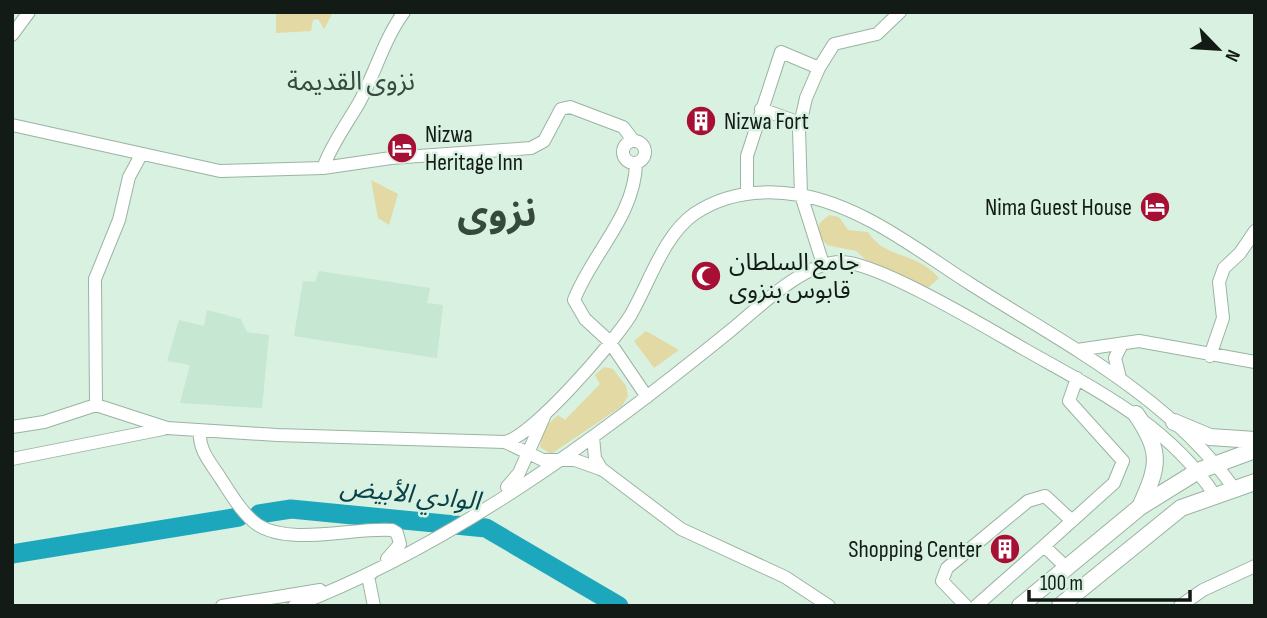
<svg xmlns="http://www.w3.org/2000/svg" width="1267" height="618" font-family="'Sofia Sans Condensed','Noto Sans Arabic',sans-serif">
	<rect width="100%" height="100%" fill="#d8f1e0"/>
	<path fill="#c6e7d1" d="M319,271L430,288L427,303L443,305L437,358L294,336L303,281L315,282Z
		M207,310L241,319L247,332L269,335L262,408L180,403L190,365L167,361L179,320L204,326Z"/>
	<path fill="#e2d9a4" d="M276,12H329L332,14L324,29L318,19L313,20L311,31L276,33Z
		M371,180L398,194L389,225L378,218Z
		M829,215L839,217L848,230L868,232C886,260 914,250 939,278L929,287L922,288L866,260L856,251L827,245L819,236V224Z
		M646,331L679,350L654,368L634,341Z
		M604,367L613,369L626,386L628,396L622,406L551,454L540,447L543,429L558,415L565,420L600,384L595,375Z"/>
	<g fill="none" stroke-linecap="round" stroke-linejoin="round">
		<path stroke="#1da7bd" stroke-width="19" d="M259,514L291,509L486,528L619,606
			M12,554L239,517"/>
		<g stroke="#9bb3a3" stroke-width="14">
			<path id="minor" d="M12,35L29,12
				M761,109L800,123
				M12,125L220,171L323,168L391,158L531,148L544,141L561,109L570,107L623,127L633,140
				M623 152a11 11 0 1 1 22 0a11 11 0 1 1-22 0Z
				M636,163C635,216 592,253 574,300L585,319L609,341L647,397
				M323,168C332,143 347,124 360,101C376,71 384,39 404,12
				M747,191V156L781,52L819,68
				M823,264L801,195L799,129L806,98L819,68L834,44L877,34L900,12
				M1077,350L1139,341L1255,362
				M1210,356L1223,318L1219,282L1224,268L1240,253L1255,231
				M1120,378L1115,358L1121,346
				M96,405L95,279L119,220L129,177L141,155
				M12,427L44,422L96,405L167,428L277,435L505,442L543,460H575L603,470L681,529L785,577L829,606
				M200,431C198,450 211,463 221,479C231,494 243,515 258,525C290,546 355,527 392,530L397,533L400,544L387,559
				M593,437L595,458L602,470
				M505,442C532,437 614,342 630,316C649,284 663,236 694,214C726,192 763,189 800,195C863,206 920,252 972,285C1065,344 1168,396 1233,487
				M12,459L163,429
				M507,487L519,473L544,417
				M1044,546L1114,483L1123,461L1069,401L1077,378
				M374,571L368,576L374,606
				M222,606L320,590
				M294,606C451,546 601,436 730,331C758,308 804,262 841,262C878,262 987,328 1024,349C1096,390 1166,423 1214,494
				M966,606L942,581L947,568L1028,501L1045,496L1071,520
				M976,606L1044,546L1068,569
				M1180,606L1203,590L1255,566"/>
		</g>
		<g stroke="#9bb3a3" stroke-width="18">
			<path id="major" d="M1136,414C1162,453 1159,465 1140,507
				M1174,422L1210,437L1255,440
				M1020,606L1140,507L1198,471L1255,450
				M1060,606L1181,508L1255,482"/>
		</g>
		<use href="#minor" stroke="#fff" stroke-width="12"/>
		<use href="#major" stroke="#fff" stroke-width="16"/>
	</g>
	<defs>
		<g id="building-disc" transform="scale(1.575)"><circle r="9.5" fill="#a80f35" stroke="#d8f1e0"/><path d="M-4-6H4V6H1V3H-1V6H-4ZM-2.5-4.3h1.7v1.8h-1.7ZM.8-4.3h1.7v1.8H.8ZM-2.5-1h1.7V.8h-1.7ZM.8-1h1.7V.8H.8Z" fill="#fff"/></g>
		<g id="hotel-disc" transform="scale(1.575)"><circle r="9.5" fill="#a80f35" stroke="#d8f1e0"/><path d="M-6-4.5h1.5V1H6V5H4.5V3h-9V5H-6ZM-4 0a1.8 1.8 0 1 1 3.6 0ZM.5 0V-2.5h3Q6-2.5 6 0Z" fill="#fff"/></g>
		<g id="mosque-disc" transform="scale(1.575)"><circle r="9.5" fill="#a80f35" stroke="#d8f1e0"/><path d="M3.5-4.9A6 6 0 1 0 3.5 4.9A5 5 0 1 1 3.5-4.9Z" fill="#fff"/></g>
	</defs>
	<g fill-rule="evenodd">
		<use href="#building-disc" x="701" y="121"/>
		<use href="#hotel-disc" x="402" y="148"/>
		<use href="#hotel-disc" x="1155" y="207"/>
		<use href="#mosque-disc" x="706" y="276"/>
		<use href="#building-disc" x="1005" y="549"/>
	</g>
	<g text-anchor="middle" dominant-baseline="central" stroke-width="5" stroke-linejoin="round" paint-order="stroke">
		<g font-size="24" fill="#121b15" stroke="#d8f1e0" text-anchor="start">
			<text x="724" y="121">Nizwa Fort</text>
			<text x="425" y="134">Nizwa<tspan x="425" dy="28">Heritage Inn</tspan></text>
			<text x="1132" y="207" text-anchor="end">Nima Guest House</text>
			<text x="729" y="262">جامع السلطان<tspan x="729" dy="28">قابوس بنزوى</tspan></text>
			<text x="982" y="549" text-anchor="end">Shopping Center</text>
		</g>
		<g font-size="26" fill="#354a3c" stroke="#d8f1e0">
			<text x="351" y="82">نزوى القديمة</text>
		</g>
		<g font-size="26" font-style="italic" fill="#07414a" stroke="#d8f1e0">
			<text transform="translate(410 495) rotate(6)">الوادي الأبيض</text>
		</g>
		<g font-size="38" font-weight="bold" fill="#354a3c" stroke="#d8f1e0">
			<text x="497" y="214">نزوى</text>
		</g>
	</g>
	<rect width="1267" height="618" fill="none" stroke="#121b15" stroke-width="28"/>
	<g transform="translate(1218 49) rotate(115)" stroke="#d8f1e0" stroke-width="5" paint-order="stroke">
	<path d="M0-5L12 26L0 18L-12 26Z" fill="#121b15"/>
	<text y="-10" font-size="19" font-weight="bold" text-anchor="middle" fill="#121b15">N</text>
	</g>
	<path d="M1029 590v10h161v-10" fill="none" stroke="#121b15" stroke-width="3.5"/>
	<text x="1040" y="590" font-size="21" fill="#121b15" stroke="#d8f1e0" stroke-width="5" paint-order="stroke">100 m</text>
</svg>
